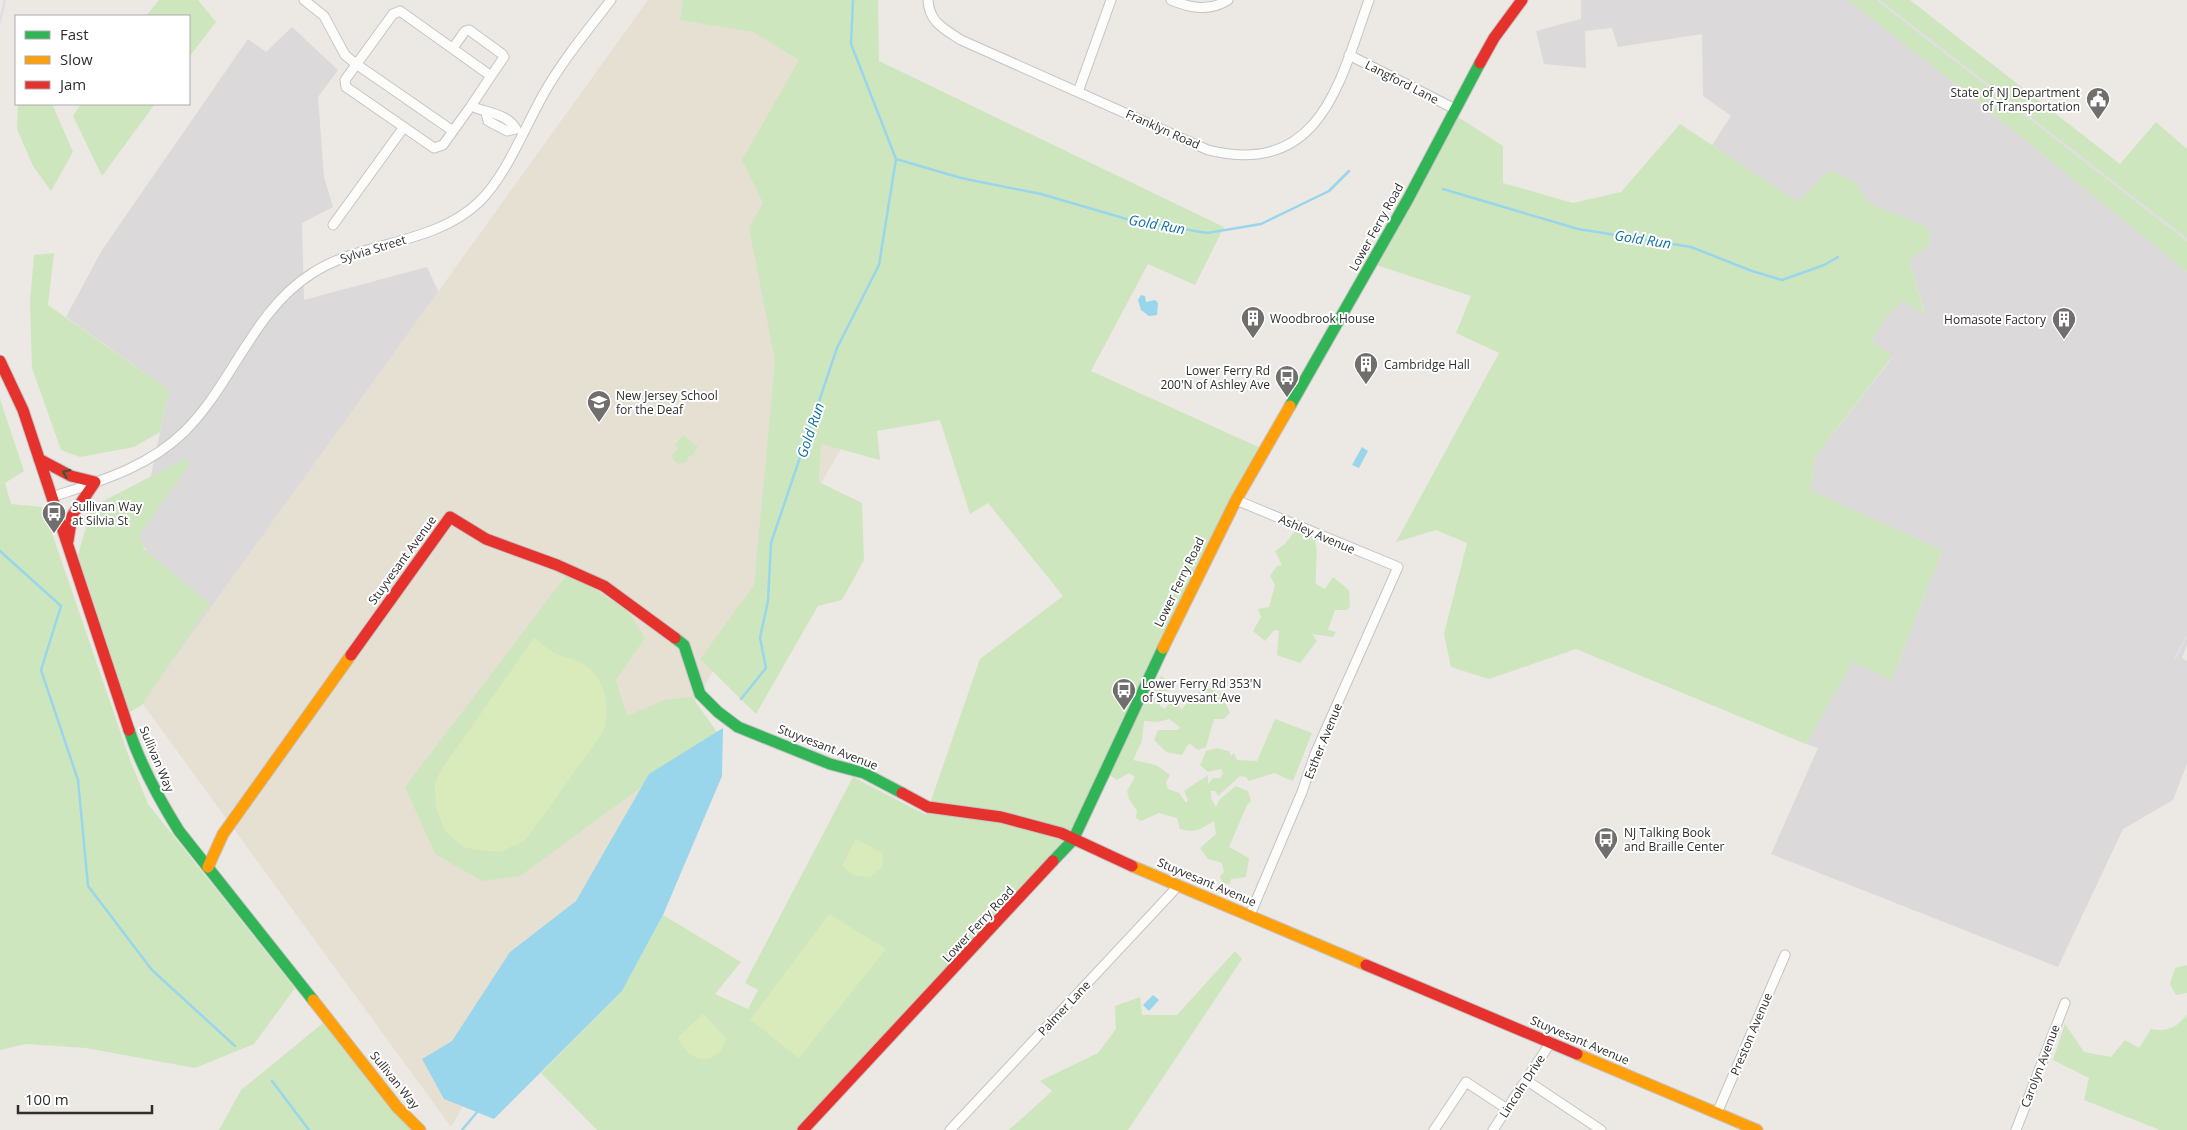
<svg xmlns="http://www.w3.org/2000/svg" width="2187" height="1130" font-family="'Open Sans',sans-serif">
	<rect width="100%" height="100%" fill="#ece8e4"/>
	<path fill="#dcd9db" d="M1581,0H1848L1987,109L2187,272V645L2182,658L2187,661V764L2173,800L2123,829L2058,967L1771,854L1818,748L1806,744L1853,662L1892,680L1942,550L1810,490L1815,457L1892,358L1872,340L1888,315L1903,301L1925,314L1909,260L1930,245L1929,228L1868,203L1856,183L1798,202L1712,145L1731,116L1703,96L1702,34L1618,47L1612,28L1585,31L1586,68L1544,64L1536,31L1581,19Z
		M292,27L338,70L318,97L324,177L333,207L302,223L304,300L427,267L439,293L142,703L150,557L138,537L169,390L66,317L102,250L248,39L266,52Z"/>
	<path fill="#e6e0d3" d="M648,0H690L1016,144L451,1127L142,703Z"/>
	<path fill="#cee6be" d="M159,0H198L216,22L189,57V16H146Z
		M683,0H878L879,61L1224,227L1195,285L1148,264L1091,371L1265,450L1064,844L979,944L796,1130H597L541,1073L622,991L663,915L741,962L715,994L748,1009L758,990L745,983L853,777L926,815L980,659L1063,596L988,503L970,514L940,420L877,431L880,460L821,444L819,482L862,503L864,560L842,600L818,606L756,714L700,659L754,585L775,361L749,228L763,203L742,160L799,60L753,32L680,20Z
		M1848,0H1910L2120,164L2156,122L2187,149V272L1987,109Z
		M18,104H54L53,106L73,152L51,191L33,166L17,129Z
		M81,104H155L102,176L73,116Z
		M1452,113L1503,146V183L1573,203L1621,192L1680,124L1798,202L1829,170L1856,183L1868,203L1929,228L1930,245L1909,260L1925,315L1903,301L1888,315L1872,340L1892,357L1815,457L1810,490L1942,550L1892,680L1853,662L1806,744L1576,649L1489,679L1451,667L1444,634L1467,543L1436,530L1396,542L1499,353L1456,333L1471,296L1373,264Z
		M54,253L48,305L169,390L160,432L134,447L80,457L61,450L32,368L30,303L34,255Z
		M0,399L24,471L5,483L11,504L43,507L130,760L148,804L295,988L254,1044L195,1068L86,1048L26,1044L0,1050Z
		M683,435L698,447L693,455L688,457L687,462L678,464L674,461L672,455L678,449L675,445Z
		M186,458L189,465L140,535L144,549L210,604L142,705L128,713L78,555L92,507Z
		M1295,531L1314,537C1319,552 1315,568 1316,584L1325,589L1333,577L1349,590L1350,607L1347,610H1335L1328,630L1336,632L1333,637L1312,634L1317,641L1300,663L1277,655L1279,631L1274,630L1265,641L1253,631L1261,617L1258,609L1269,607L1275,585L1270,576L1277,566L1282,565L1275,551L1285,544Z
		M568,573L628,611L645,638L616,680L627,716L664,700L692,697L717,732L520,876L482,881L435,854L405,787Z
		M1161,676L1171,682L1169,690L1158,698L1160,706L1165,709L1171,700L1178,703L1181,710L1196,693L1211,688L1221,694L1230,713L1224,719H1214L1206,747L1198,750L1189,743L1182,755L1166,752L1154,740L1158,730H1177L1181,728L1169,719L1158,722L1144,721L1142,741L1133,760L1156,765L1170,775L1166,782L1168,789L1179,793L1186,803L1188,800L1184,791L1208,775V784L1213,778H1220L1223,773L1221,769L1208,772L1200,765L1206,751L1217,748L1229,751L1231,756L1234,753L1237,760L1257,761L1275,719L1312,733L1293,781L1274,773L1249,781L1246,777L1240,776L1218,796L1215,791H1211V798L1216,807L1219,800L1236,786L1248,791L1251,801L1247,805L1229,847L1249,858L1246,877L1231,879L1230,884L1222,883L1220,876L1224,872L1222,863L1208,859L1200,848L1216,834L1214,821C1199,830 1197,833 1180,829L1177,818L1159,813L1141,821L1136,818L1137,811L1129,799L1127,791L1135,777L1129,773L1117,780L1105,772Z
		M1235,951L1242,959L1128,1130H1009L1052,1091L1040,1081L1098,1053L1116,1029L1115,1006L1140,997L1142,1015H1177Z
		M2187,965V993L2176,995L2170,984L2175,968Z
		M2187,1014V1130H2160L2084,1100L2089,1078L2053,1060L2065,1024L2084,1052L2111,1057L2125,1040L2139,1048L2151,1029C2167,1032 2177,1028 2187,1014Z
		M323,1023L411,1130H219L241,1090Z"/>
	<path fill="#d9eabb" d="M534,638C541,643 549,650 556,654C566,658 577,659 585,665C606,679 611,710 603,732L531,833L524,841L500,852L476,850L463,847L445,831L436,808L435,795V783L441,770Z
		M856,839L883,853L882,868L870,877L854,875L842,866Z
		M829,914L886,949L799,1058L750,1020Z
		M703,1014L726,1038C720,1068 687,1064 678,1037Z"/>
	<path fill="#99d6ec" d="M1141,295L1145,296L1146,302L1155,300L1158,303L1157,315L1149,316L1141,310L1138,300Z
		M1362,447L1368,451L1359,468L1352,465Z
		M723,728L722,776L663,915L622,991L494,1119L444,1099L422,1059L452,1041L510,952L576,901L649,774Z
		M1153,995L1159,1000L1149,1011L1143,1005Z"/>
	<g fill="none" stroke-linecap="round" stroke-linejoin="round">
		<path stroke="#99d6ec" stroke-width="2.5" d="M896,159L961,178L1041,194L1130,220L1207,233L1261,224L1329,191L1349,171
			M1443,189L1578,229L1691,247L1752,271L1782,280L1824,265L1838,257
			M0,551L61,606L41,670L78,780L88,886L152,970L235,1046
			M741,699L766,668L760,638L768,601L771,543L837,348L879,265L896,159L851,44L853,0
			M272,1081L309,1130
			M462,1130L478,1111"/>
		<g stroke="#c5c4c5" stroke-width="11">
			<path id="street" d="M304,0L324,16L345,55L356,64L453,131
				M928,0C929,22 944,29 961,40L1208,150C1321,178 1340,81 1369,0
				M1171,0C1190,8 1209,12 1228,0
				M453,48L465,31L469,30L502,54L504,57L491,76
				M1349,55L1455,109
				M1078,92L1111,0
				M471,106L491,76L400,11L393,14L345,80L346,87L434,148L443,145L471,106C486,113 507,113 516,129L507,131L488,121L486,113
				M333,225L404,127
				M52,497C100,481 147,468 184,432C232,385 253,311 311,274C362,240 433,246 479,202C506,176 524,129 543,95C562,61 587,31 611,0
				M1236,500L1398,567L1315,754L1302,792L1250,915
				M1526,1080L1601,1130
				M1717,1113L1785,955
				M950,1130L1179,885
				M1434,1130L1466,1082L1507,1109
				M1493,1130L1551,1042
				M2016,1130L2065,1003"/>
		</g>
		<g stroke="#c5c4c5" stroke-width="13">
			<path id="fast" d="M1290,406L1408,199L1480,63
				M675,638L684,645L700,694L718,712L738,727L830,764L864,773L902,793
				M129,730C141,766 159,799 179,831L313,1000
				M1053,861L1073,840L1163,648"/>
		</g>
		<g stroke="#c5c4c5" stroke-width="13">
			<path id="slow" d="M1163,648L1236,500L1290,406
				M1132,866L1366,965
				M208,867L223,834L351,655
				M313,1000L397,1107L420,1130
				M1577,1054L1757,1130"/>
		</g>
		<g stroke="#c5c4c5" stroke-width="13">
			<path id="jam" d="M1480,63L1494,38L1522,0
				M0,361L23,410L129,730
				M39,459L71,476L95,482L72,516L68,541
				M351,655L450,517L486,539L557,565L604,586L675,638
				M902,793L928,807L1001,817L1061,833L1132,866
				M1366,965L1577,1054
				M803,1130L1053,861"/>
		</g>
		<use href="#street" stroke="#fcfcfb" stroke-width="9"/>
		<use href="#fast" stroke="#30b455" stroke-width="11"/>
		<use href="#slow" stroke="#ff9f0a" stroke-width="11"/>
		<use href="#jam" stroke="#e5322d" stroke-width="11"/>
		<path stroke="#dfdfe1" stroke-width="2.5" d="M1878,0L2187,240
			M0,22L5,0
			M2175,658L2187,636"/>
	</g>
	<defs><path id="oneway-chevron" d="M-2-3.5L2.5 0L-2 3.5" fill="none" stroke-width="1.6" stroke-linecap="round" stroke-linejoin="round" transform="scale(1.25)"/></defs>
	<use stroke="#2f5d3c" href="#oneway-chevron" transform="translate(66 473) rotate(-155)"/>
	<defs>
		<g id="civic-pin" transform="scale(1.25)"><path d="M0 17L-7.5 6A9.5 9.5 0 1 1 7.5 6Z" fill="#706f6e" stroke="#fff"/><path d="M-.6-6.5H3V-4.5H.6V-3L4-1V1h2V6H-6V1h2V-1L-.6-3ZM-1.2 2.5V6h2.4V2.5Z" fill="#fff"/></g>
		<g id="building-pin" transform="scale(1.25)"><path d="M0 17L-7.5 6A9.5 9.5 0 1 1 7.5 6Z" fill="#706f6e" stroke="#fff"/><path d="M-4-6H4V6H1V3H-1V6H-4ZM-2.5-4.3h1.7v1.8h-1.7ZM.8-4.3h1.7v1.8H.8ZM-2.5-1h1.7V.8h-1.7ZM.8-1h1.7V.8H.8Z" fill="#fff"/></g>
		<g id="bus-pin" transform="scale(1.25)"><path d="M0 17L-7.5 6A9.5 9.5 0 1 1 7.5 6Z" fill="#706f6e" stroke="#fff"/><path d="M-5-6H5V4H4V6H2V4H-2V6H-4V4H-5ZM-3.5-4V0h7V-4ZM-3.5 1.2v1.5H-2V1.2ZM2 1.2v1.5H3.5V1.2Z" fill="#fff"/></g>
		<g id="school-pin" transform="scale(1.25)"><path d="M0 17L-7.5 6A9.5 9.5 0 1 1 7.5 6Z" fill="#706f6e" stroke="#fff"/><path d="M0-5L7-2L0 1L-7-2ZM-4 1L0 2.5L4 1V4Q0 6-4 4Z" fill="#fff"/></g>
	</defs>
	<g fill-rule="evenodd">
		<use href="#civic-pin" x="2098" y="99"/>
		<use href="#building-pin" x="1253" y="318"/>
		<use href="#building-pin" x="2064" y="319"/>
		<use href="#building-pin" x="1366" y="364"/>
		<use href="#bus-pin" x="1287" y="377"/>
		<use href="#school-pin" x="599" y="402"/>
		<use href="#bus-pin" x="54" y="513"/>
		<use href="#bus-pin" x="1124" y="690"/>
		<use href="#bus-pin" x="1606" y="839"/>
	</g>
	<g text-anchor="middle" dominant-baseline="central" stroke-width="4" stroke-linejoin="round" paint-order="stroke">
		<g font-size="12" fill="#2e2e2e" stroke="#fff">
			<text transform="translate(1402 82) rotate(27)">Langford Lane</text>
			<text transform="translate(1163 129) rotate(24)">Franklyn Road</text>
			<text transform="translate(1376 227) rotate(-61)">Lower Ferry Road</text>
			<text transform="translate(373 249) rotate(-17)">Sylvia Street</text>
			<text transform="translate(1317 534) rotate(23)">Ashley Avenue</text>
			<text transform="translate(402 560) rotate(-54)">Stuyvesant Avenue</text>
			<text transform="translate(1179 582) rotate(-64)">Lower Ferry Road</text>
			<text transform="translate(1323 741) rotate(-68)">Esther Avenue</text>
			<text transform="translate(828 747) rotate(21)">Stuyvesant Avenue</text>
			<text transform="translate(157 759) rotate(67)">Sullivan Way</text>
			<text transform="translate(1207 882) rotate(23)">Stuyvesant Avenue</text>
			<text transform="translate(978 924) rotate(-47)">Lower Ferry Road</text>
			<text transform="translate(1064 1008) rotate(-47)">Palmer Lane</text>
			<text transform="translate(1751 1034) rotate(-67)">Preston Avenue</text>
			<text transform="translate(1580 1040) rotate(23)">Stuyvesant Avenue</text>
			<text transform="translate(2040 1066) rotate(-69)">Carolyn Avenue</text>
			<text transform="translate(395 1080) rotate(51)">Sullivan Way</text>
			<text transform="translate(1522 1086) rotate(-57)">Lincoln Drive</text>
		</g>
		<g font-size="12" fill="#2e2e2e" stroke="#fff" text-anchor="start">
			<text x="2080" y="92" text-anchor="end">State of NJ Department<tspan x="2080" dy="14">of Transportation</tspan></text>
			<text x="1270" y="318">Woodbrook House</text>
			<text x="2046" y="319" text-anchor="end">Homasote Factory</text>
			<text x="1384" y="364">Cambridge Hall</text>
			<text x="1270" y="370" text-anchor="end">Lower Ferry Rd<tspan x="1270" dy="14">200'N of Ashley Ave</tspan></text>
			<text x="616" y="395">New Jersey School<tspan x="616" dy="14">for the Deaf</tspan></text>
			<text x="72" y="506">Sullivan Way<tspan x="72" dy="14">at Silvia St</tspan></text>
			<text x="1142" y="683">Lower Ferry Rd 353'N<tspan x="1142" dy="14">of Stuyvesant Ave</tspan></text>
			<text x="1624" y="832">NJ Talking Book<tspan x="1624" dy="14">and Braille Center</tspan></text>
		</g>
		<g font-size="14" font-style="italic" fill="#0d6fa3" stroke="#fff">
			<text transform="translate(1157 224) rotate(10)">Gold Run</text>
			<text transform="translate(1643 239) rotate(9)">Gold Run</text>
			<text transform="translate(810 430) rotate(-71)">Gold Run</text>
		</g>
	</g>
	<rect x="15" y="15" width="175" height="90" fill="#ffffff" stroke="#ababab"/>
	<rect x="25" y="31" width="25" height="8" fill="#30b455" stroke="#ababab"/>
	<text x="60" y="40" font-size="15" fill="#2e2e2e">Fast</text>
	<rect x="25" y="56" width="25" height="8" fill="#ff9f0a" stroke="#ababab"/>
	<text x="60" y="65" font-size="15" fill="#2e2e2e">Slow</text>
	<rect x="25" y="81" width="25" height="8" fill="#e5322d" stroke="#ababab"/>
	<text x="60" y="90" font-size="15" fill="#2e2e2e">Jam</text>
	<path d="M18 1105v8h134v-8" fill="none" stroke="#2e2e2e" stroke-width="2.5"/>
	<text x="25" y="1105" font-size="15" fill="#2e2e2e" stroke="#ffffff" stroke-width="4" paint-order="stroke">100 m</text>
</svg>
